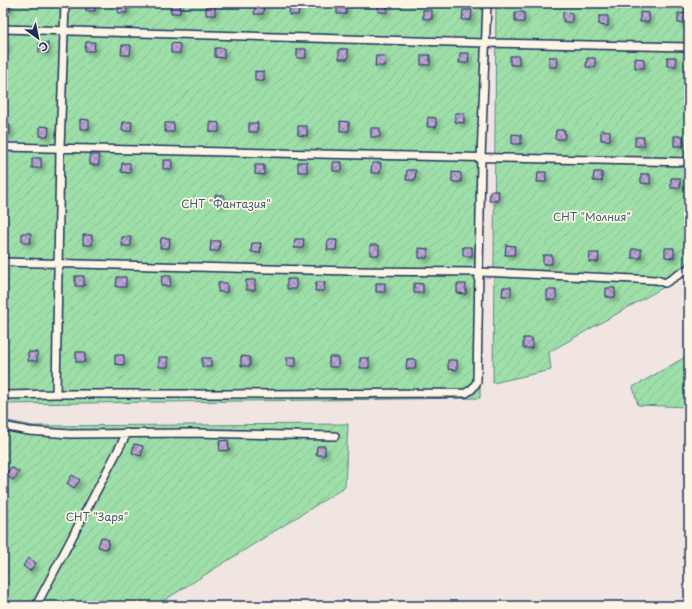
<svg xmlns="http://www.w3.org/2000/svg" width="692" height="609" font-family="'Playpen Sans',sans-serif">
	<defs>
		<pattern id="garden-furrows" width="10" height="10" patternUnits="userSpaceOnUse"><rect width="10" height="10" fill="#9edfa9"/><path d="M-1 1l2-2M0 10L10 0M9 11l2-2" fill="none" stroke="#88c094"/></pattern>
		<pattern id="building-cross-hatch" width="8" height="8" patternUnits="userSpaceOnUse"><rect width="8" height="8" fill="#c0a5d3"/><path d="M0 0l8 8M0 8l8-8" fill="none" stroke="#9b87ae"/></pattern>
		<filter id="shadow"><feDropShadow dx="3.5" dy="3.5" stdDeviation="2" flood-color="#0004"/></filter>
	</defs>
	<rect width="100%" height="100%" fill="#f0e5e1"/>
	<filter id="ink" filterUnits="userSpaceOnUse"><feTurbulence type="fractalNoise" baseFrequency=".025" numOctaves="2"/><feDisplacementMap in="SourceGraphic" scale="8" xChannelSelector="R" yChannelSelector="G"/><feConvolveMatrix kernelMatrix="1 2 1 2 8 2 1 2 1" color-interpolation-filters="sRGB"/></filter>
	<g filter="url(#ink)">
		<path fill="url(#garden-furrows)" stroke="#5c8784" d="M3,3H484L480,398L3,404Z
			M496,3H689V273L549,352L551,370L493,383Z
			M689,355V407L638,405L633,387Z
			M3,420L33,426L348,424L345,487L155,606H48L44,604L43,606H3Z"/>
		<path fill="url(#building-cross-hatch)" stroke="#1b2f5e" filter="url(#shadow)" d="M3,3H10V11H3Z
			M86,3H95V11H86Z
			M171,3L180,4V13H171Z
			M378,3H387V12H378Z
			M118,4H127V13H118Z
			M255,5H264L263,14H254Z
			M290,5L299,6L298,15H289Z
			M337,5H346V14H337Z
			M206,6H215V15H206Z
			M423,10H432V19H423Z
			M463,10H472L471,20H462Z
			M515,12H524V22H515Z
			M563,12L572,13V22H563Z
			M640,12L649,13V22H640Z
			M678,13L687,14V23H678Z
			M599,16H608V26L599,25Z
			M3,42H7L6,52L3,51Z
			M86,42H95L94,51H85Z
			M39,43H48V53L39,52Z
			M171,43L180,44V53H171Z
			M122,45H131L130,55H121Z
			M215,48H224V58L215,57Z
			M297,49H306V58H297Z
			M339,49H348V59H339Z
			M460,53H469L468,63H459Z
			M421,55H430V65H421Z
			M376,56H385L384,66H375Z
			M510,56H519V65H510Z
			M549,57H558L557,67H549Z
			M667,57H676V66H667Z
			M587,58H595V67H586Z
			M635,58L644,59V68H635Z
			M255,71L264,72V81H255Z
			M455,113H464V123L455,122Z
			M428,117L436,118V127H427Z
			M80,119L89,120V129H80Z
			M340,121L349,122V131H340Z
			M123,122H132L131,131H122Z
			M210,122L219,123V132H210Z
			M165,123H174V132H165Z
			M249,123H258L257,132H249Z
			M3,125H10V134H3Z
			M40,126L49,127L48,136H40Z
			M298,126H307V136L298,135Z
			M371,128H380V137H371Z
			M556,130H565L564,139H555Z
			M601,130L610,131V140H601Z
			M512,134L521,135V144H512Z
			M674,136H683V146H674Z
			M635,137H644V146H635Z
			M90,155H99V165H90Z
			M32,158H41V168H32Z
			M163,160H172V169H163Z
			M298,162H307V172H298Z
			M333,162H342V171H333Z
			M122,163H130V173L121,172Z
			M372,163H381L380,173H371Z
			M255,165H264V175L255,174Z
			M407,170H416L415,180H406Z
			M452,172L461,173V182H452Z
			M538,172H546V182H537Z
			M594,172H602V181H593Z
			M641,174H650V184L641,183Z
			M671,178H680V188H671Z
			M490,191H499L498,201H489Z
			M215,195H224V204H215Z
			M22,233H31L30,243H22Z
			M83,235H92V245H83Z
			M122,237H131V246H122Z
			M161,238H170L169,248H160Z
			M295,239H304L303,248H294Z
			M328,240H337L336,250H327Z
			M211,241H220L219,251H210Z
			M252,243H261L260,253L251,252Z
			M370,245H379V255H370Z
			M506,245L515,246L514,255H505Z
			M463,247H472V256H463Z
			M419,248L428,249L427,258H419Z
			M665,248H674V258L665,257Z
			M632,249H641V258H632Z
			M590,253H599L598,262H589Z
			M543,255H552V264H543Z
			M75,276H84V286H75Z
			M162,276H171L170,286H161Z
			M117,277H126V287H116Z
			M287,279H296V289H287Z
			M246,280H255V290H246Z
			M316,282H325L324,291H315Z
			M218,283H227V292H218Z
			M376,283H385V292H376Z
			M414,283L423,284V293H414Z
			M457,284H466V294L457,293Z
			M503,287H511V296H502Z
			M606,288H615V297H606Z
			M547,290H556V300H547Z
			M523,338H532V348H523Z
			M28,352H37V361H28Z
			M76,352H85V362H76Z
			M115,355H124V365L115,364Z
			M241,356L250,357V366H241Z
			M159,357H168V367H159Z
			M287,357H296V366H287Z
			M329,357H338V367H329Z
			M202,358H211V367H202Z
			M360,358H369V368H360Z
			M407,359L416,360L415,369H406Z
			M448,360H457V370L448,369Z
			M228,440L229,450L220,451L219,441Z
			M134,444L143,446L141,456L132,453Z
			M317,446H325V455H316Z
			M11,467L19,472L13,480L6,475Z
			M72,475L80,480L74,488L67,483Z
			M101,537L109,540L107,549L98,547Z
			M28,558L36,563L30,571L23,566Z"/>
		<g fill="none" stroke-linecap="round" stroke-linejoin="round">
			<g stroke="#1b2f5e" stroke-width="10">
				<path id="lane" d="M3,29L485,43L689,47
					M3,147L689,162
					M3,262L350,271L479,272L657,280L665,283L689,268
					M56,394L60,149L65,3
					M3,395L56,394H227L466,393L472,389L477,382L481,158L487,3
					M3,426L29,431L70,434L196,433L335,436
					M36,606L127,433"/>
			</g>
			<use href="#lane" stroke="#fcf5e5" stroke-width="7"/>
		</g>
	</g>
	<g text-anchor="middle" dominant-baseline="central" stroke-width="3.5" stroke-linejoin="round" paint-order="stroke">
		<g font-size="11" fill="#3c5b71" stroke="#fcf5e5">
			<text x="226" y="203">СНТ "Фантазия"</text>
			<text x="592" y="216">СНТ "Молния"</text>
			<text x="97" y="516">СНТ "Заря"</text>
		</g>
	</g>
	<rect width="692" height="609" fill="none" stroke="#fcf5e5" stroke-width="16"/>
	<rect x="8" y="8" width="676" height="593" fill="none" stroke="#1b2f5e" stroke-width="1.5" filter="url(#ink)"/>
	<g transform="translate(38 38) rotate(147)" stroke="#fcf5e5" stroke-width="3" paint-order="stroke">
	<path d="M0-3L7 15L0 10L-7 15Z" fill="#1b2f5e"/>
	<text y="-6" font-size="11" font-weight="bold" text-anchor="middle" fill="#1b2f5e">С</text>
	</g>
</svg>
